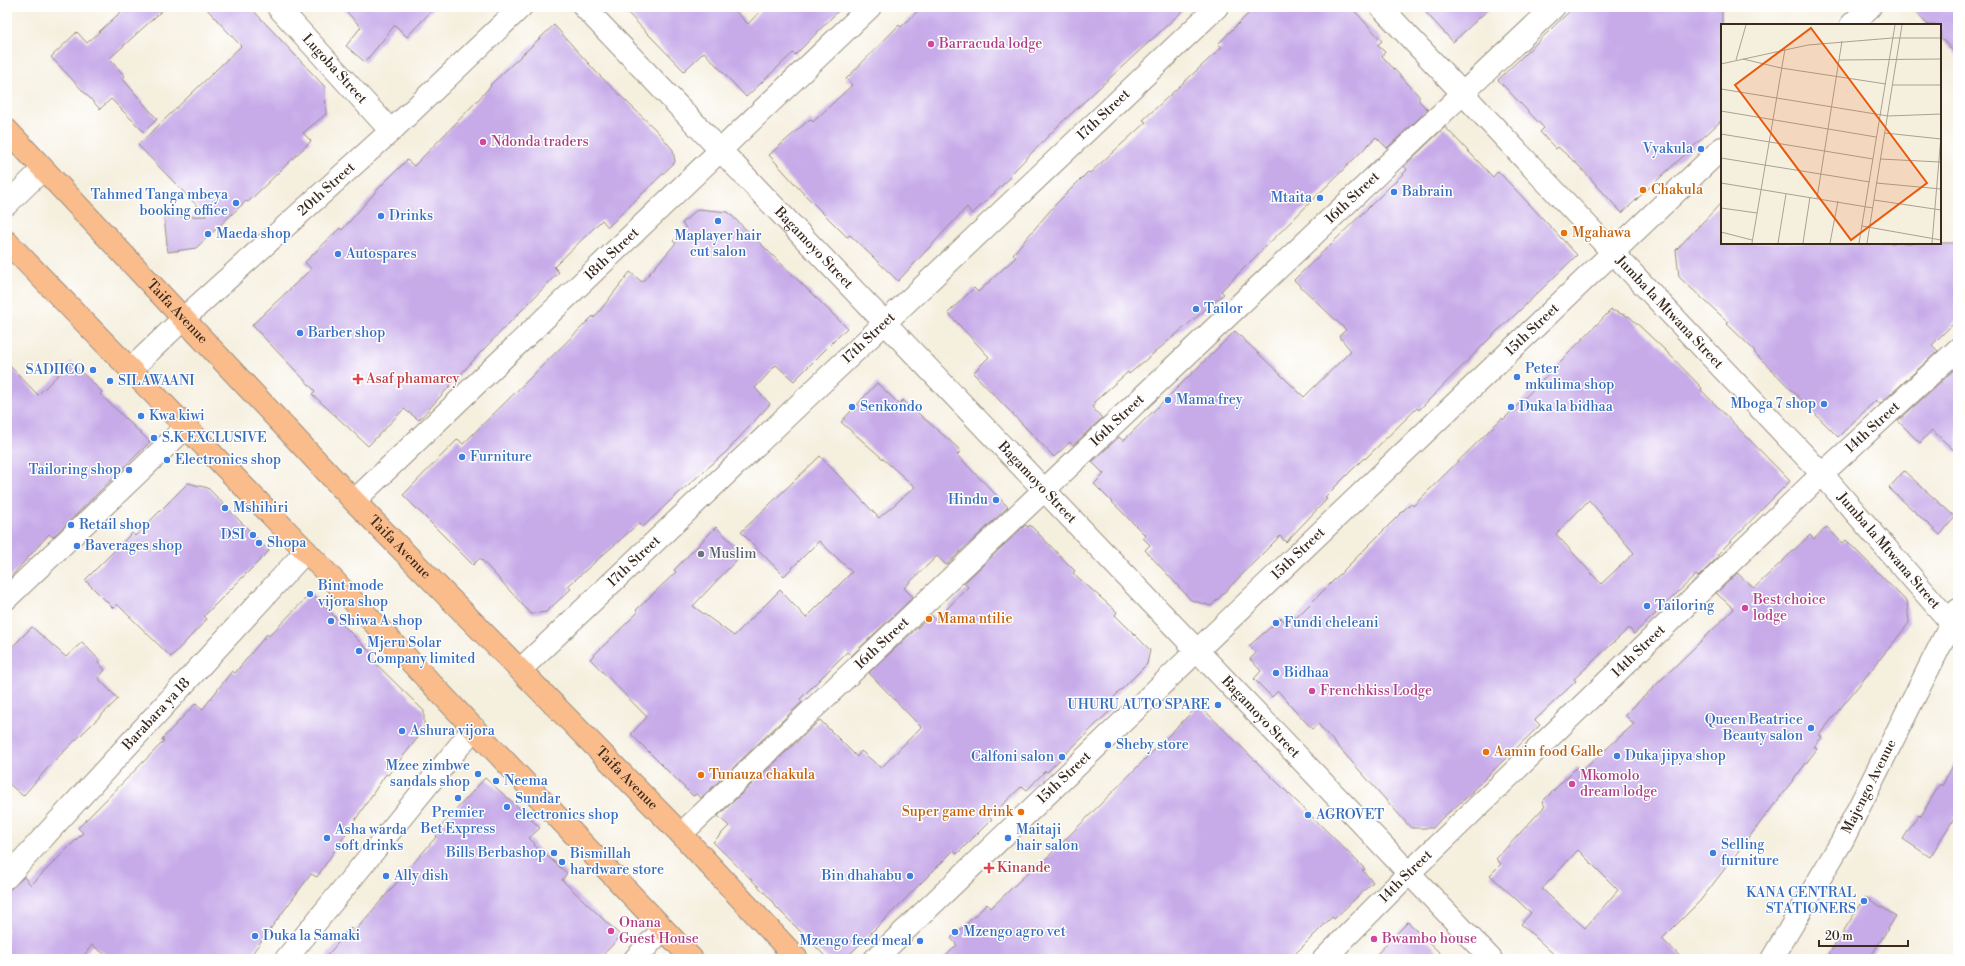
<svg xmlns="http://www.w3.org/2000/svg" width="1965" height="966" font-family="'Libre Bodoni',serif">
	<rect width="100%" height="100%" fill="#fff"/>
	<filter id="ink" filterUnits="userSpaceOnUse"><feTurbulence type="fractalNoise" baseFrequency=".025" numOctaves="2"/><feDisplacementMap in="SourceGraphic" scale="8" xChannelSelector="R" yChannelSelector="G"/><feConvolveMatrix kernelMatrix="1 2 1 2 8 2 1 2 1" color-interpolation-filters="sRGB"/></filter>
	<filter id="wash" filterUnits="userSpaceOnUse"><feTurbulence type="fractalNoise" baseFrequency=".012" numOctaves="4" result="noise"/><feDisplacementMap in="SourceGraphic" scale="16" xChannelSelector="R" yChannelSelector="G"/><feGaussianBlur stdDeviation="0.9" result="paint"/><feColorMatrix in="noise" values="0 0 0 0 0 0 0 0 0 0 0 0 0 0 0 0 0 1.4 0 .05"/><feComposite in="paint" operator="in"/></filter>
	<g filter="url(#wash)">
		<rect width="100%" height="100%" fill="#f5efde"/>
		<g id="blocks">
			<path fill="#c7abe9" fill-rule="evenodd" d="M126,7H166L109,59L125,76L122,78L157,119L144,132L111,99L100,109L51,57L77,32L87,43Z
				M205,7H250L325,87L326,114L303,133L311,141L248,202L246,201L196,248L168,252L164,217L207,216L138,145L241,46Z
				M342,7H435L407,37L395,25L365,62L346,46L361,27Z
				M622,7H732L748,24L764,7H842L795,55L793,53L746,97L704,52L684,71Z
				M922,7H1187L1061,123L1010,175L1011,177L972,214L967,207L898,281L850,235L847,237L803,193L769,155L810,119L813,122L852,85L846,79L899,25L901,27Z
				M1255,7H1351L1382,41L1377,45L1385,52L1382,56L1419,96V101L1428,110L1387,148L1376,137L1221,291L1224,294L1129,374L1128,372L1094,402L1095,404L1092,407L1102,418L1073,445L1070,442L1054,457L973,373L989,357L948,313L974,288L978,292L1016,257L1013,254L1054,206L1088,172L1090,173L1146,122L1143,120L1222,47L1218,44Z
				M1421,7H1491L1453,42Z
				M1574,7H1722V120L1622,213L1579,166L1558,147L1556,149L1540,132L1544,128L1498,80Z
				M1911,7H1958V56L1940,37V25H1928Z
				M554,25L597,73L657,131L673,150L675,162L608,227L602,220L554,267L559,272L479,354L419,420L404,409L368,446L312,394L315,391L252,325L311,269L305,262L340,228L342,230L379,188L407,160L414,166L457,122L491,86L490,85Z
				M1445,127L1493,177L1498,171L1577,255L1515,315L1496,332L1419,410L1417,408L1365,459L1364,458L1325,497L1327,499L1286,542L1280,536L1211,606L1191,600L1145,550L1150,545L1143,538L1146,536L1094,484L1104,474L1092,462L1119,437L1123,441L1235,331L1304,397L1351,351L1339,336L1346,330L1294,280L1407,170L1404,166Z
				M1722,202V243H1958V319L1932,345L1938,351L1880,404L1876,400L1838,437L1754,352L1755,351L1726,323L1728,322L1679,277L1676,250Z
				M698,209L728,212L847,328L794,381L776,365L755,388L770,404L726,452L672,499L643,527L639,523L568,586L571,589L546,612L531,614L480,558L473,565L403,495L458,439L463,444L593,316L594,318L630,272L642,282L676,243L673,241L686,228L682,223Z
				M1611,310L1630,317L1665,350L1702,388L1701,390L1790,481L1717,555L1719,556L1698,577L1696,575L1634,634L1629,628L1574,679L1576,681L1535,720L1540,725L1472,791L1473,792L1442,818L1433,828H1411L1318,724L1312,729L1278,691L1272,697L1254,679L1261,671L1250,659L1256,653L1249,646L1281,618L1286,623L1294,616L1296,618L1411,503L1413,506L1502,418L1503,420ZM1589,500L1634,553L1601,584L1556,534Z
				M71,362L102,392L100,394L150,442L53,537L49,534L7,581V363L38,395Z
				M1956,368L1958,370V454L1932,430L1920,443L1898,421Z
				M877,383L899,404L903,400L958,448L960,452L957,455L1008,507L946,565L937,556L904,588L913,597L851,656L847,652L800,699L802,702L701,798L696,794L693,796L631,734L647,717L590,659L638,612L636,610L676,572L674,570L716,527L743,553L693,606L734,636L780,590L806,618L852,572L819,541L784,576L741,532L820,456L879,518L915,487L841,422Z
				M1904,471L1955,517L1940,535L1889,488Z
				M188,483L208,488L269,551L204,616L207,619L171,657L117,604L113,608L85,580L132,533L135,536Z
				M1025,525L1028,527L1030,525L1075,571L1073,573L1117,612L1115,615L1150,650L1147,664L1108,703L1113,708L1047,772L1045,771L1027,790L1022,786L990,817L992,819L957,854L954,850L845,959H828L772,903L773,902L767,895L713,842L729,826L718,816L820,720L857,757L861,751L881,768L921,727L869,673L931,615L936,620L968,587L964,583Z
				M1827,527L1842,543L1846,540L1907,602L1909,623L1819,735L1822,737L1814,747L1817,749L1700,901L1662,939L1683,959H1559L1521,924L1531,913L1490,875L1501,864L1496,859L1545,806L1542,802L1577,767L1582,771L1634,724L1625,715L1734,609L1716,593L1737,573L1754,588L1810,535L1814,539ZM1578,850L1618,890L1585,928L1542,889Z
				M311,593L372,654L369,657L424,711V730L388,775L386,774L317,877L311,874L248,959H111L92,945L81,959H7V892L24,877L31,885L83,833L78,828L164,741L162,739L196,703L202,710L232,671L235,673L267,634L269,636Z
				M32,627L66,657L82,642L100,661L98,662L105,670L98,678L118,699L52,763L23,796L7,782V652Z
				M1199,705L1365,869L1362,870L1373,882L1334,919L1332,917L1290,959H943L957,945L951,938L987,904L991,908L1037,864L1039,866Z
				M1958,756V812L1930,857L1903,839L1919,814L1921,816L1940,784L1942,786Z
				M485,778L526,814L540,828L529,838L535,844L534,845L567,873L562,880L621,936L599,959H324L351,928L354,932L437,836L435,833Z
				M1865,897L1896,916L1869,959H1826Z
				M1408,922L1446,959H1372Z"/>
		</g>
	</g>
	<g filter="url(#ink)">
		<use href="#blocks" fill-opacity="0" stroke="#988c7e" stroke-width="1"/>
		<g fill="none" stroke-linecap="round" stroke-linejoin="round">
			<g stroke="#988c7e" stroke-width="24">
				<g id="minor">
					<path id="s1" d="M278,7L391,131"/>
					<path id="s2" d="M584,7L1491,959"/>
					<path id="s3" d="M1381,7L1822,474L1952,624"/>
					<path d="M1851,25L1870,7"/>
					<path d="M7,204L43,169"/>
					<path id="s4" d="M130,370L183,319L391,131L521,7"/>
					<path id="s5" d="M354,501L870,7"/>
					<path d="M7,598L186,427"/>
					<path id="s6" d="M521,669L1217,7"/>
					<path id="s7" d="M681,834L1554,7"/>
					<path id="s8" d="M7,877L306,551"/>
					<path d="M286,959L474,728"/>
					<path d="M635,959L663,929"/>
					<path id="s9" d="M875,959L1722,148"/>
					<path id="s10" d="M1324,959L1409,873L1822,474L1958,349"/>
				</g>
			</g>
			<g stroke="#988c7e" stroke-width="24">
				<g id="tertiary">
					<path id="s11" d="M1772,959L1842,841L1958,610"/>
				</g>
			</g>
			<g stroke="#988c7e" stroke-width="24">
				<g id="primary">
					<path id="s12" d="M7,130L354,501L681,834L797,959"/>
					<path d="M7,242L306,551L692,959"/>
				</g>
			</g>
			<use href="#minor" stroke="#fff" stroke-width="22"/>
			<use href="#tertiary" stroke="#fff" stroke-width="22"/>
			<use href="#primary" stroke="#fabc8b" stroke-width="22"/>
		</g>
	</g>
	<g fill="#d1479c" stroke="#fff" stroke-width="1.5">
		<circle cx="931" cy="44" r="4"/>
		<circle cx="483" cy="142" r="4"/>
		<circle cx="1745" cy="608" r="4"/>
		<circle cx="1312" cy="691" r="4"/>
		<circle cx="1572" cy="784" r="4"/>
		<circle cx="611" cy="931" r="4"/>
		<circle cx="1374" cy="939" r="4"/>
	</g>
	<g fill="#3f7fe0" stroke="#fff" stroke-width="1.5">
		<circle cx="1701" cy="149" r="4"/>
		<circle cx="1394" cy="192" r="4"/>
		<circle cx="1320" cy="198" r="4"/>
		<circle cx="236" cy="203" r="4"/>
		<circle cx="381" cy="216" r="4"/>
		<circle cx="718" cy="221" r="4"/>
		<circle cx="208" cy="234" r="4"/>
		<circle cx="338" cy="254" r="4"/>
		<circle cx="1196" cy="309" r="4"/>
		<circle cx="300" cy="333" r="4"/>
		<circle cx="93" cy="370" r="4"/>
		<circle cx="1517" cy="377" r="4"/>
		<circle cx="110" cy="381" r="4"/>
		<circle cx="1168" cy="400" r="4"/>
		<circle cx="1824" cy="404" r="4"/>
		<circle cx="852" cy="407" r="4"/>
		<circle cx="1511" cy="407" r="4"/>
		<circle cx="141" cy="416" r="4"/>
		<circle cx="154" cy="438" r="4"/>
		<circle cx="462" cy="457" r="4"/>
		<circle cx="167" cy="460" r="4"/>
		<circle cx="129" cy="470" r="4"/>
		<circle cx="996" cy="500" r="4"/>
		<circle cx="225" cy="508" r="4"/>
		<circle cx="71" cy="525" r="4"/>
		<circle cx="253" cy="535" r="4"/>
		<circle cx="259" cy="543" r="4"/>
		<circle cx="77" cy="546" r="4"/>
		<circle cx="310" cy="594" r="4"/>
		<circle cx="1647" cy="606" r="4"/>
		<circle cx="331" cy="621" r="4"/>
		<circle cx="1276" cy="623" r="4"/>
		<circle cx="359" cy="651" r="4"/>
		<circle cx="1276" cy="673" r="4"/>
		<circle cx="1218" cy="705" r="4"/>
		<circle cx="1811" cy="728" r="4"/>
		<circle cx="402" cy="731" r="4"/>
		<circle cx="1108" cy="745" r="4"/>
		<circle cx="1617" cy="756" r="4"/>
		<circle cx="1062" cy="757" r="4"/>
		<circle cx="478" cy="774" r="4"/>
		<circle cx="496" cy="781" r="4"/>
		<circle cx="458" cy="798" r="4"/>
		<circle cx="507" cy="807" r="4"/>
		<circle cx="1308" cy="815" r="4"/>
		<circle cx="327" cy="838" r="4"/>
		<circle cx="1008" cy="838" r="4"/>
		<circle cx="554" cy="853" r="4"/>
		<circle cx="1713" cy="853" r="4"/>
		<circle cx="562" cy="862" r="4"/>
		<circle cx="386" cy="876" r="4"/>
		<circle cx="910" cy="876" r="4"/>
		<circle cx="1864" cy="901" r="4"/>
		<circle cx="955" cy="932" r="4"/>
		<circle cx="255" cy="936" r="4"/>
		<circle cx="920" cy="941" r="4"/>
	</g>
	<g fill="#e8710a" stroke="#fff" stroke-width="1.5">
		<circle cx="1643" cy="190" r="4"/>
		<circle cx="1564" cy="233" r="4"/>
		<circle cx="929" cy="619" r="4"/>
		<circle cx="1486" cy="752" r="4"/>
		<circle cx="701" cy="775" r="4"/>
		<circle cx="1021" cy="812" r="4"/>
	</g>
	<g fill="#e0444e" stroke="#fff" stroke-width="1.5">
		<path d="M356 373h4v4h4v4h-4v4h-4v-4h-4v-4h4z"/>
		<path d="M987 862h4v4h4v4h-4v4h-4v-4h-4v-4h4z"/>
	</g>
	<circle fill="#6b7280" stroke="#fff" stroke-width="1.5" cx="701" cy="554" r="4"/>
	<g text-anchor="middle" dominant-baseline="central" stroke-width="3" stroke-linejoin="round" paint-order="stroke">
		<g font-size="14" fill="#b23c85" stroke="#fff" text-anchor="start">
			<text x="939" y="44">Barracuda lodge</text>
			<text x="491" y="142">Ndonda traders</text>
			<text x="1753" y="600">Best choice<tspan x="1753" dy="16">lodge</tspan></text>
			<text x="1320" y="691">Frenchkiss Lodge</text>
			<text x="1580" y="776">Mkomolo<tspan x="1580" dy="16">dream lodge</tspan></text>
			<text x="619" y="923">Onana<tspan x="619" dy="16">Guest House</tspan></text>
			<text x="1382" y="939">Bwambo house</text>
		</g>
		<g font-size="14" fill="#3b2a1e" stroke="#fff">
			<text stroke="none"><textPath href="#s1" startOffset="84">Lugoba Street</textPath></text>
			<text stroke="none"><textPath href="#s6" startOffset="804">17th Street</textPath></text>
			<text stroke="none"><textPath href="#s4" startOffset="267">20th Street</textPath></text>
			<text stroke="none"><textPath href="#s7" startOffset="925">16th Street</textPath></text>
			<text stroke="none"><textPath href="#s2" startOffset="333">Bagamoyo Street</textPath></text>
			<text stroke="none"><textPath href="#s5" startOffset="357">18th Street</textPath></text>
			<text stroke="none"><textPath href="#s12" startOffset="249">Taifa Avenue</textPath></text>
			<text stroke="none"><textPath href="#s3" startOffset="420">Jumba la Mtwana Street</textPath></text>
			<text stroke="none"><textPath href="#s9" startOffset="910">15th Street</textPath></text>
			<text stroke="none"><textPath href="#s6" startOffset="480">17th Street</textPath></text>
			<text stroke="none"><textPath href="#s7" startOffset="601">16th Street</textPath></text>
			<text stroke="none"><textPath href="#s10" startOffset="764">14th Street</textPath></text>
			<text stroke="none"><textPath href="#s2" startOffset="657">Bagamoyo Street</textPath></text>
			<text stroke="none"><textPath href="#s12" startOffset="573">Taifa Avenue</textPath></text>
			<text stroke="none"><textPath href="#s3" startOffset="744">Jumba la Mtwana Street</textPath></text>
			<text stroke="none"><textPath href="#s9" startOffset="586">15th Street</textPath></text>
			<text stroke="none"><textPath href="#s6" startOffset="156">17th Street</textPath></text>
			<text stroke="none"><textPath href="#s7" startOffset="277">16th Street</textPath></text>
			<text stroke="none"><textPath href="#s10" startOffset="440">14th Street</textPath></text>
			<text stroke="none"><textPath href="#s8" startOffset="221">Barabara ya 18</textPath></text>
			<text stroke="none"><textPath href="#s2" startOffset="981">Bagamoyo Street</textPath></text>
			<text stroke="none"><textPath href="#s9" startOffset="262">15th Street</textPath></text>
			<text stroke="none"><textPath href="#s12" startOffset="897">Taifa Avenue</textPath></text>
			<text stroke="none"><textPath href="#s11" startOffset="198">Majengo Avenue</textPath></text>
			<text stroke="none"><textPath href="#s10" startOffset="116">14th Street</textPath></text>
		</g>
		<g font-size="14" fill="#366cbe" stroke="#fff" text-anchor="start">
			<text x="1693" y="149" text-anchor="end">Vyakula</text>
			<text x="1402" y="192">Babrain</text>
			<text x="228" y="195" text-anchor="end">Tahmed Tanga mbeya<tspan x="228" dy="16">booking office</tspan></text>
			<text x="1312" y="198" text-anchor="end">Mtaita</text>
			<text x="389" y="216">Drinks</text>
			<text x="216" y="234">Maeda shop</text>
			<text x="718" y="236" text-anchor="middle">Maplayer hair<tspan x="718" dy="16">cut salon</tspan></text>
			<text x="346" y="254">Autospares</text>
			<text x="1204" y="309">Tailor</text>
			<text x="308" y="333">Barber shop</text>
			<text x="1525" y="369">Peter<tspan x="1525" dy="16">mkulima shop</tspan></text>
			<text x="85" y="370" text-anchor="end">SADIICO</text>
			<text x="118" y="381">SILAWAANI</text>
			<text x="1176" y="400">Mama frey</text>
			<text x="1816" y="404" text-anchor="end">Mboga 7 shop</text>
			<text x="860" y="407">Senkondo</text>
			<text x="1519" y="407">Duka la bidhaa</text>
			<text x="149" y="416">Kwa kiwi</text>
			<text x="162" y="438">S.K EXCLUSIVE</text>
			<text x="470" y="457">Furniture</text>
			<text x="175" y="460">Electronics shop</text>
			<text x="121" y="470" text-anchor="end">Tailoring shop</text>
			<text x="988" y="500" text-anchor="end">Hindu</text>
			<text x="233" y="508">Mshihiri</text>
			<text x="79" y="525">Retail shop</text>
			<text x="245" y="535" text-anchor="end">DSI</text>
			<text x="267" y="543">Shopa</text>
			<text x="85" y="546">Baverages shop</text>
			<text x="318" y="586">Bint mode<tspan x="318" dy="16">vijora shop</tspan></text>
			<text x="1655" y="606">Tailoring</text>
			<text x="339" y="621">Shiwa A shop</text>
			<text x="1284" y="623">Fundi cheleani</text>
			<text x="367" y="643">Mjeru Solar<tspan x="367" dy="16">Company limited</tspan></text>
			<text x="1284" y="673">Bidhaa</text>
			<text x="1210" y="705" text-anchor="end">UHURU AUTO SPARE</text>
			<text x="1803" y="720" text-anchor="end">Queen Beatrice<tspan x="1803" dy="16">Beauty salon</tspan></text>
			<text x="410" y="731">Ashura vijora</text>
			<text x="1116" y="745">Sheby store</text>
			<text x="1625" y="756">Duka jipya shop</text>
			<text x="1054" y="757" text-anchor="end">Calfoni salon</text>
			<text x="470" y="766" text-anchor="end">Mzee zimbwe<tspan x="470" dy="16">sandals shop</tspan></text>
			<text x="504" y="781">Neema</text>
			<text x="515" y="799">Sundar<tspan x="515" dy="16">electronics shop</tspan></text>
			<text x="458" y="813" text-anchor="middle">Premier<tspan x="458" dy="16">Bet Express</tspan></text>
			<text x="1316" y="815">AGROVET</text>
			<text x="335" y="830">Asha warda<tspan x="335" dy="16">soft drinks</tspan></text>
			<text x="1016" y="830">Maitaji<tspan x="1016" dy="16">hair salon</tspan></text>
			<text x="1721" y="845">Selling<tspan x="1721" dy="16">furniture</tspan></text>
			<text x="546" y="853" text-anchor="end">Bills Berbashop</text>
			<text x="570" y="854">Bismillah<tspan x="570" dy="16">hardware store</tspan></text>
			<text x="394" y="876">Ally dish</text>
			<text x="902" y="876" text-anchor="end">Bin dhahabu</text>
			<text x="1856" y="893" text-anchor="end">KANA CENTRAL<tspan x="1856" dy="16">STATIONERS</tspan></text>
			<text x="963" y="932">Mzengo agro vet</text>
			<text x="263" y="936">Duka la Samaki</text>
			<text x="912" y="941" text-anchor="end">Mzengo feed meal</text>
		</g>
		<g font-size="14" fill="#c56008" stroke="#fff" text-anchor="start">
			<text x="1651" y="190">Chakula</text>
			<text x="1572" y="233">Mgahawa</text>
			<text x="937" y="619">Mama ntilie</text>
			<text x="1494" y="752">Aamin food Galle</text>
			<text x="709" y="775">Tunauza chakula</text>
			<text x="1013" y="812" text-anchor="end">Super game drink</text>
		</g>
		<g font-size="14" fill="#be3a42" stroke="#fff" text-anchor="start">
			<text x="366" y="379">Asaf phamarcy</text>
			<text x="997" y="868">Kinande</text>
		</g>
		<g font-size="14" fill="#5b616d" stroke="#fff" text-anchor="start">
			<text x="709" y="554">Muslim</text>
		</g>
	</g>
	<g transform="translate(1721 24)">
		<rect width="220" height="220" fill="#f5efde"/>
		<path fill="none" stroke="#aba091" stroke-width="1" d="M22,35L60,44L165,60M15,36L25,1M118,36L220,35M0,40L87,21L171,14H220M172,61H220M0,65L167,92L220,90M0,87L155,113M164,109L220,115M0,110L152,135M0,134L149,158M159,135L219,138M0,159L152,184M155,159L220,165M96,174L121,17M153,176L220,186M0,184L36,189M141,202L220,216M0,208L31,216M31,219L64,25M57,219L65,170M82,219L89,173M109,219L117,177M138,219L174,1M146,219L181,1M211,219L220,112"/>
		<path fill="#e8590c" fill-opacity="0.15" stroke="#e8590c" stroke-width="2" d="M90,4L206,159L130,216L14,61Z"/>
		<rect width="220" height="220" fill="none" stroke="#3b2a1e" stroke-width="2"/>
	</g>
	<rect width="1965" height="966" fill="none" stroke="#fff" stroke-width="24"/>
	<path d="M1819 940v6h89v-6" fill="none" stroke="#3b2a1e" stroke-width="2"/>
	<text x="1825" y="940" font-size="12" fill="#3b2a1e" stroke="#ffffff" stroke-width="3" paint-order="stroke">20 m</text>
</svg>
